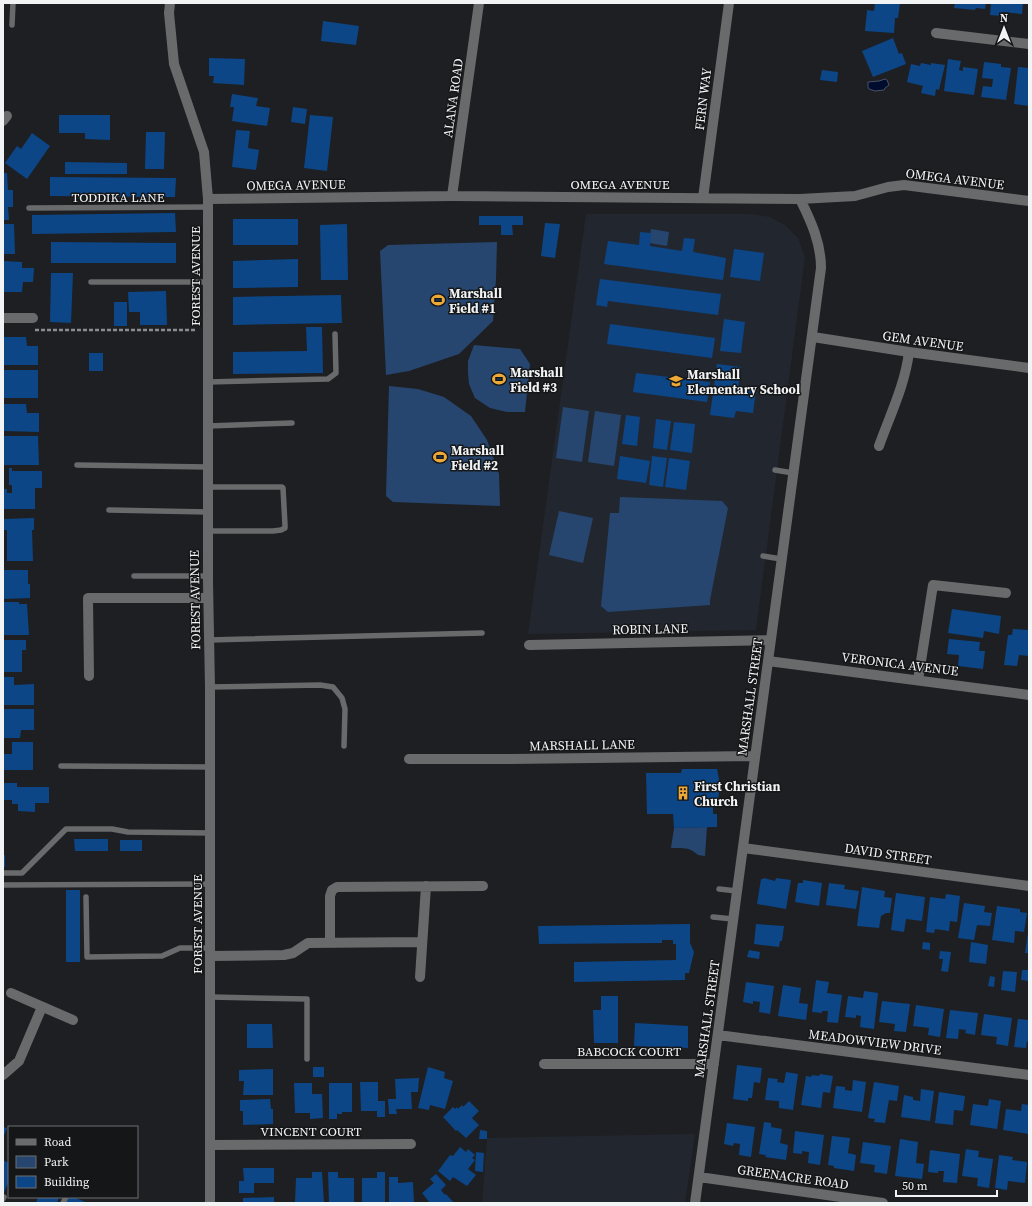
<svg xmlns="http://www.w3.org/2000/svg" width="1032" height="1206" font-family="'Source Serif 4',serif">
	<rect width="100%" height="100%" fill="#1e1f22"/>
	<path fill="#22272f" d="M586,214H750L770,217L785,225L798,238L805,257L756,630L528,634Z
		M695,1134L685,1203H482L487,1138Z"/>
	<path fill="#264670" d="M651,229L669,232L667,246L649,243Z
		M497,242L496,279L493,321L459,354L409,371L386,375L380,251L388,245Z
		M474,345L520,349L530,364L525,412H507L490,408L475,398L469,384L468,373V361Z
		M389,386L418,389L444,397L471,416L487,440L499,474L500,506L393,502L386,496Z
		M563,407L589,411L582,462L556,458Z
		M595,411L621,415L614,466L588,462Z
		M620,497L722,501L728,508L710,600V605L608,612L601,606L610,513H619Z
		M559,511L593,518L583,563L549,555Z
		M707,827L705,856L698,855C690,847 682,848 671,848L674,828Z"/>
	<path fill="#000c2e" stroke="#49516a" d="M885,79L887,80L889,85L885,88L884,90L875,91L869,89L868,87V82L879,81Z"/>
	<path fill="#0c4687" d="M875,3H900L898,18H895L894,33L865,31L867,10L874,11Z
		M955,3H986L985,9L976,8L975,10L954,8Z
		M991,3H1023L1022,14L1002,12V16L990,15Z
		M323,21L359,26L356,45L321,41Z
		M893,38L899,54L902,53L906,64L873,77L862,51Z
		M209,58L245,59L244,85L213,83L214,76H209Z
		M948,59L961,61L959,70L963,71V67L978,69L974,95L944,91Z
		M984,62L1001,64V67L1011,68L1006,100L981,97L983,86L992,87L993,79L982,78Z
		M921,63L931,65V63L945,65L939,90L936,89L935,96L921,93L923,86L907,82L911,64L920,66Z
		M1018,67L1029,68V106L1014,104Z
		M822,70L838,72L837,82L820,80Z
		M232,94L258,98L256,106L270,108L267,126L232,121L234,107H230Z
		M293,107L307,109L305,124L291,122Z
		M59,115H110V140L85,139V133H59Z
		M310,115L333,117L327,171L304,168Z
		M236,130L250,131L248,148L259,150L256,170L232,167Z
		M146,132H165L164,169H145Z
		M32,133L50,146L27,179L5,163L17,146L21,149Z
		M65,162L127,163V174H65Z
		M3,173H7L8,190H13V207H8L9,220H3Z
		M50,177L176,178L175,197L50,196Z
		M175,213L176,232L32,234V215Z
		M479,216H523V225H512L513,235H501V225H479Z
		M233,219H298V245H233Z
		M545,223L560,224L555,258L541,256Z
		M3,224H14L15,254H3Z
		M347,224L348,280H321L320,225Z
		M640,232L651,233L650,246L682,251L684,238L695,239L693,252L726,258L723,280L604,264L608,241L639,245Z
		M51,242L176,243V263H51Z
		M734,249L764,253L760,281L730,277Z
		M298,259V287L233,288V261Z
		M3,261L22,262V268H34L33,282H23L22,292H3Z
		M51,273H73L71,323L50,322Z
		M600,279L721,294L718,315L608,301L607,307L596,305Z
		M166,291L167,325H140V312H129L128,292Z
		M341,295L342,323L233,325V297Z
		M114,302H127V326H114Z
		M724,319L745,322L741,353L720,351Z
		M610,324L715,338L712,358L607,344Z
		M306,327H322L323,373L233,374V352L307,351Z
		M4,337H26L27,346H38V365H4Z
		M89,353H103V371H89Z
		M717,364L741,367L738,388L756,390L753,413L736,411L734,418L710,415Z
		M3,370H38V398H4Z
		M636,373L710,382L707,402L633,392Z
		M4,404H26L27,413H39V432L4,431Z
		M626,415L640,417L637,446L622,444Z
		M656,419L671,421L667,450L653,448Z
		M674,422L695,424L692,453L670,450Z
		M4,436H38L39,465H4Z
		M620,456L650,461L646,483L617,479Z
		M652,456L667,458L663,487L649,485Z
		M669,458L690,461L686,490L665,487Z
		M9,468H12V471H42V488H35V509H4V489H7V493H12V485H9Z
		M34,518V530H32L33,561H7V530H4V519Z
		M4,570H28V584H30V598L3,599Z
		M3,602H19V604H27L29,635H3Z
		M952,609L1001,616L999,634L984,631L983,638L948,633Z
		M1013,629L1029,630V656L1019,655L1017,666L1004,665L1008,635H1012Z
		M949,639L980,642L979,651H985L983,669L958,666L959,655L947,654Z
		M3,640H26V650H22V672H3Z
		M3,677H14V685L34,684V705H3Z
		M3,709H34V730H21L20,738H3Z
		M12,742H33V770H3V754H12Z
		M682,769H717L720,784L718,801H713V814H717V827L674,828L673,814H647L646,773H681Z
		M3,783H17V787H49V803H35V812L18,811V804H12V800H3Z
		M74,839H108V851H75Z
		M120,840H142V851H120Z
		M3,855H5V867H3Z
		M764,878L775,881L776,878L791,880L786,909L757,904L761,879H763Z
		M803,880L822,883L819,906L795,902L798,883H803Z
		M829,883L845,885L844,889L859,891L856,909L826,905Z
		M862,887L885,891L884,897L892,898L890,913H886L881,916L879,928L857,926Z
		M66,890H80V962H66Z
		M896,893L925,897L922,921L906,919L904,932L891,930Z
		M946,894L960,896L957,922L950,921L949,931L935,929L934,933L926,932L930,897L945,899Z
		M964,903L985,906L984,912L992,913L990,926L977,925L974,940L958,938Z
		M997,906L1020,909V912L1027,913L1024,932L1015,931L1014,943L992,940Z
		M690,924V943L694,952L689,973H685V980L574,982V962L676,960V944H673V940H662V943L539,944L538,926Z
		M756,924L784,926L782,941H780L779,947L754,944Z
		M1028,933H1029V953H1025Z
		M923,942L930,943V950L922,949Z
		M971,942L988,945L986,964L969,962Z
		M749,950L760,952L759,959L747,957Z
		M940,951L951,952L948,972L941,971L943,959H939Z
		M1022,970H1029V981L1021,980Z
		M1003,971L1017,972L1015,992L1001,990Z
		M990,976L995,977L994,987L988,986Z
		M816,980L829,982L827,993L842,995L838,1023L827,1022L828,1011H822V1013L812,1012Z
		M746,982L774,986L770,1014L759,1012L760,1002L753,1001V1004L743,1002Z
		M783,985L801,988L799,1003L808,1004L806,1020L778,1016Z
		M864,991L878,993L874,1029L860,1027L861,1016L856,1015V1018L845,1017L848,996L863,998Z
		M601,996H618V1043H594L593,1010H601Z
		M882,1001L910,1004L906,1032L894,1031L895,1024L879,1022Z
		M916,1005L944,1009L940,1037L928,1035L929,1028L913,1026Z
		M950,1010L978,1013L975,1035L965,1033L966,1030L959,1029L958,1039L946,1038Z
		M984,1014L1012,1018L1008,1046L996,1044L997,1037L981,1035Z
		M1018,1019L1029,1020V1042L1027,1041L1026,1048L1014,1047Z
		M635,1023L688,1026V1048L634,1046Z
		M247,1024H272L273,1048H247Z
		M737,1065L762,1068L760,1083L754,1082L752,1098H748V1101L733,1099Z
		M313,1067H324V1077H313Z
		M428,1067L445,1072L444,1078L453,1081L445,1109L430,1105L429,1110L418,1108Z
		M273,1069V1095H243L244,1081H239V1070Z
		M786,1072L798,1074L793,1110L779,1108V1101L765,1100L768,1078L778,1079L777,1082L784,1083Z
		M820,1074L833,1076L830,1093L823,1092L821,1108L801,1105L806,1076L811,1077L812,1075L819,1076Z
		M419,1078L418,1092H411L412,1109H396L397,1114H389L388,1099H396L395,1079Z
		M853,1080L866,1082L862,1112L833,1108L836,1086L845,1087V1090L852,1091Z
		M360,1082H378V1101H385V1117H377V1111H361Z
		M874,1082L899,1086L897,1101L889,1100L885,1123L874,1122L875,1119L868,1118Z
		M294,1083H312V1094H322L323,1118L310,1119V1113H295Z
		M329,1083H352V1112H342V1114H338L337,1113V1119H329Z
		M921,1089L934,1091L930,1121L901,1117L904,1095L913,1097V1100L920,1101Z
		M939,1092L965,1096L963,1111L954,1110L953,1125L935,1123Z
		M270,1099L271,1109H273V1124L243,1125V1111H240V1100Z
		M989,1099L1001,1101L997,1129L970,1125L973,1104L988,1106Z
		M469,1101L479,1111L472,1118L479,1125L466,1138L457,1130L456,1131L443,1117L453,1107L455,1109L457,1107L458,1109L462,1105L463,1107Z
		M1022,1104L1029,1105V1134L1003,1130L1006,1109L1021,1111Z
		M764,1122L771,1123V1127L782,1129L780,1143L788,1145L786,1160L765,1157L766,1155L759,1154Z
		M727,1123L755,1127L751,1157L739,1155L740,1144L734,1143L733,1146L724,1144Z
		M3,1127L7,1128L3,1138Z
		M480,1130L487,1131V1139H479Z
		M795,1131L824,1135L820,1165L808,1163L809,1152L802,1151V1154L793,1153Z
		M832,1136L850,1138L848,1153L856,1155L854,1171L834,1168V1166L828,1165Z
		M900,1139L918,1142L916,1163L924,1164L922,1179L895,1176Z
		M863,1142L891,1146L887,1174L874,1172L875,1165L860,1163Z
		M460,1147L466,1152L468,1149L475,1155L472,1158L475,1160L468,1169L476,1175L467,1186L453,1177L450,1181L438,1171L450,1155L453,1156Z
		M966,1149L979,1151L978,1157L993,1159L989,1188L977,1186L978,1178L962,1176Z
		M930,1150L960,1154L957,1183L943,1182L944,1171H938V1173L928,1172Z
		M476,1152L484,1153L483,1172L475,1171Z
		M999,1155L1013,1157L1012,1160L1027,1162L1025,1183L1008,1181L1007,1190L995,1188Z
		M3,1160L9,1163V1181L3,1195Z
		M243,1168H274V1183H254V1193H239V1181H244Z
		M312,1172H322L324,1203H295L296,1178H312Z
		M328,1172H338V1178H354V1203H329Z
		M377,1172H385V1203H362V1178H377Z
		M436,1174L446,1185L441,1190L445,1195L446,1194L454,1203H430L422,1193L434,1183L430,1179Z
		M389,1177H398V1183L413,1182L414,1203H389Z
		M38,1197H59L57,1203H36Z
		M69,1197H73L88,1203H66Z
		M274,1197V1203H243V1198Z"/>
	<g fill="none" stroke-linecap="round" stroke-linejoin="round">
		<path stroke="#8c8d8f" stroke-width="2.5" stroke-dasharray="4 2" stroke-linecap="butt" d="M35,330H196"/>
		<path stroke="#696a6b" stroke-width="5.5" d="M12,25L13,3
			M29,208L208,207
			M91,282H208
			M208,382L328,379L336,373L335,334
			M208,426L292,423
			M77,465L208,467
			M775,470L793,473
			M208,487H282L283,488L285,525V528L281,530L273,531H208
			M109,510L208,512
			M763,556L781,559
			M134,576H208
			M209,640L482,633
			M210,687L320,685L333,687L342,698L345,709L344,746
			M61,766L210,767
			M3,873H22L66,829H112L128,832L210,833
			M3,885L210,884
			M719,889L737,891
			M86,897L87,957L162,956L180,948H210
			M713,917L733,919
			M210,997L307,999V1059
			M3,1199L4,1197
			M63,1203L66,1197"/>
		<path stroke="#696a6b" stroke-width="10" d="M170,3L169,13L174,64L204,152L208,199V582L210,687V1203
			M936,33L1029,44
			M3,121L7,116
			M452,196L479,3
			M703,198L729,3
			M208,199L452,196L800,199L855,196L888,187L904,185L1029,201
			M3,318H33
			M813,337L909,352L1029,368
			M879,446C890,415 905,385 909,352
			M529,645L771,640
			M768,661L1029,695
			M89,676L88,598H208
			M918,680L933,585L1006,593
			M409,759H511L755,756
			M743,848L1029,886
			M330,943V896L332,890L337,887L483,886
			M210,956L284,955L293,953L308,943L422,942
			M420,977L426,886
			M11,993L73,1020
			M718,1035L1029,1075
			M544,1064H714
			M3,1075L19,1061L42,1007
			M211,1145L411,1144
			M699,1177L883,1203
			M695,1203L821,268C821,243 811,221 800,199"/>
	</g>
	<defs>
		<g id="stadium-bare" transform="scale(1.08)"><path d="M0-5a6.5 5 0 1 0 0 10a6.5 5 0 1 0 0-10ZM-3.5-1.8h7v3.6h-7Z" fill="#eca93a" stroke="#141618" stroke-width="2.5" paint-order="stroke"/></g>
		<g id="school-bare" transform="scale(1.08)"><path d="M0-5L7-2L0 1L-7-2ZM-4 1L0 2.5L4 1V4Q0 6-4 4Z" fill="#eca93a" stroke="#141618" stroke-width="2.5" paint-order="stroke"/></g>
		<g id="building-bare" transform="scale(1.08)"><path d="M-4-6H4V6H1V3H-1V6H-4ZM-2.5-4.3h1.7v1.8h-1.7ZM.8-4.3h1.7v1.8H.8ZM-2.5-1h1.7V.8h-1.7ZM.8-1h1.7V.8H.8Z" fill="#eca93a" stroke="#141618" stroke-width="2.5" paint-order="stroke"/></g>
	</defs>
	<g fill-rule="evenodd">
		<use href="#stadium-bare" x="438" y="300"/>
		<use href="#stadium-bare" x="499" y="379"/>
		<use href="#school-bare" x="676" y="381"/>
		<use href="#stadium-bare" x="440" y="457"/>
		<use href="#building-bare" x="683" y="793"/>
	</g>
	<g text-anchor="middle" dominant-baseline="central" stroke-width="3" stroke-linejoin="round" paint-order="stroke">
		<g font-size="13" fill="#f2f3f5" stroke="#141618">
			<text transform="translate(453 98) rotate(-82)">ALANA ROAD</text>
			<text transform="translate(703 99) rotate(-83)">FERN WAY</text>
			<text transform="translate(955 179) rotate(7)">OMEGA AVENUE</text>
			<text x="620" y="184">OMEGA AVENUE</text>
			<text transform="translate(296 185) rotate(-1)">OMEGA AVENUE</text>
			<text x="118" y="197">TODDIKA LANE</text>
			<text transform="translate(195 276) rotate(-90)">FOREST AVENUE</text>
			<text transform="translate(923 341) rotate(8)">GEM AVENUE</text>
			<text transform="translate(195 600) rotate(-91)">FOREST AVENUE</text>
			<text transform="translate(650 629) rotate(-1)">ROBIN LANE</text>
			<text transform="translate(900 664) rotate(7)">VERONICA AVENUE</text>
			<text transform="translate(750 697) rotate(-82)">MARSHALL STREET</text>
			<text transform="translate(582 745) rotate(-1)">MARSHALL LANE</text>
			<text transform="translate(888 854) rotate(8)">DAVID STREET</text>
			<text transform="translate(197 924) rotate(-90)">FOREST AVENUE</text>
			<text transform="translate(707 1019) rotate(-82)">MARSHALL STREET</text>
			<text transform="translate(875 1042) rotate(7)">MEADOWVIEW DRIVE</text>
			<text x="629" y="1051">BABCOCK COURT</text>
			<text x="311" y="1131">VINCENT COURT</text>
			<text transform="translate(793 1177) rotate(8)">GREENACRE ROAD</text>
		</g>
		<g font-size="13" font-weight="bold" fill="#f2f3f5" stroke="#141618" text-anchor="start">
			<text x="449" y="293">Marshall<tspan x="449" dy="15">Field #1</tspan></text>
			<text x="510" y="372">Marshall<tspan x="510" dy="15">Field #3</tspan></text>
			<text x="687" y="374">Marshall<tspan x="687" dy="15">Elementary School</tspan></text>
			<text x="451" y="450">Marshall<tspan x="451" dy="15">Field #2</tspan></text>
			<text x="694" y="786">First Christian<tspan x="694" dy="15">Church</tspan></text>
		</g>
	</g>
	<rect width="1032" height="1206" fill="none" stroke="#f2f3f5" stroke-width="8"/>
	<rect x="8" y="1126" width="130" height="72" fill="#141618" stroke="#6d6e70"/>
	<rect x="16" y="1139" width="20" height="6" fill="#696a6b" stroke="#6d6e70"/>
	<text x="44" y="1146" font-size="12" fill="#f2f3f5">Road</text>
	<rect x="16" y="1156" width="20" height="12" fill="#264670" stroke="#6d6e70"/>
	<text x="44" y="1166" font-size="12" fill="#f2f3f5">Park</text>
	<rect x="16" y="1176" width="20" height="12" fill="#0c4687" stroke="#6d6e70"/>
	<text x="44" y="1186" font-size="12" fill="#f2f3f5">Building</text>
	<g transform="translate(1004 28)" stroke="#141618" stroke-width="3" paint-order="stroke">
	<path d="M0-3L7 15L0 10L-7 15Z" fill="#f2f3f5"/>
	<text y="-6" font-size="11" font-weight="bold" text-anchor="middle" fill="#f2f3f5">N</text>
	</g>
	<path d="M896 1190v6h101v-6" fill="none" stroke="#f2f3f5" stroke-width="2"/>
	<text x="902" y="1190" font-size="12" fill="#f2f3f5" stroke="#141618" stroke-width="3" paint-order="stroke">50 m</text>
</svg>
